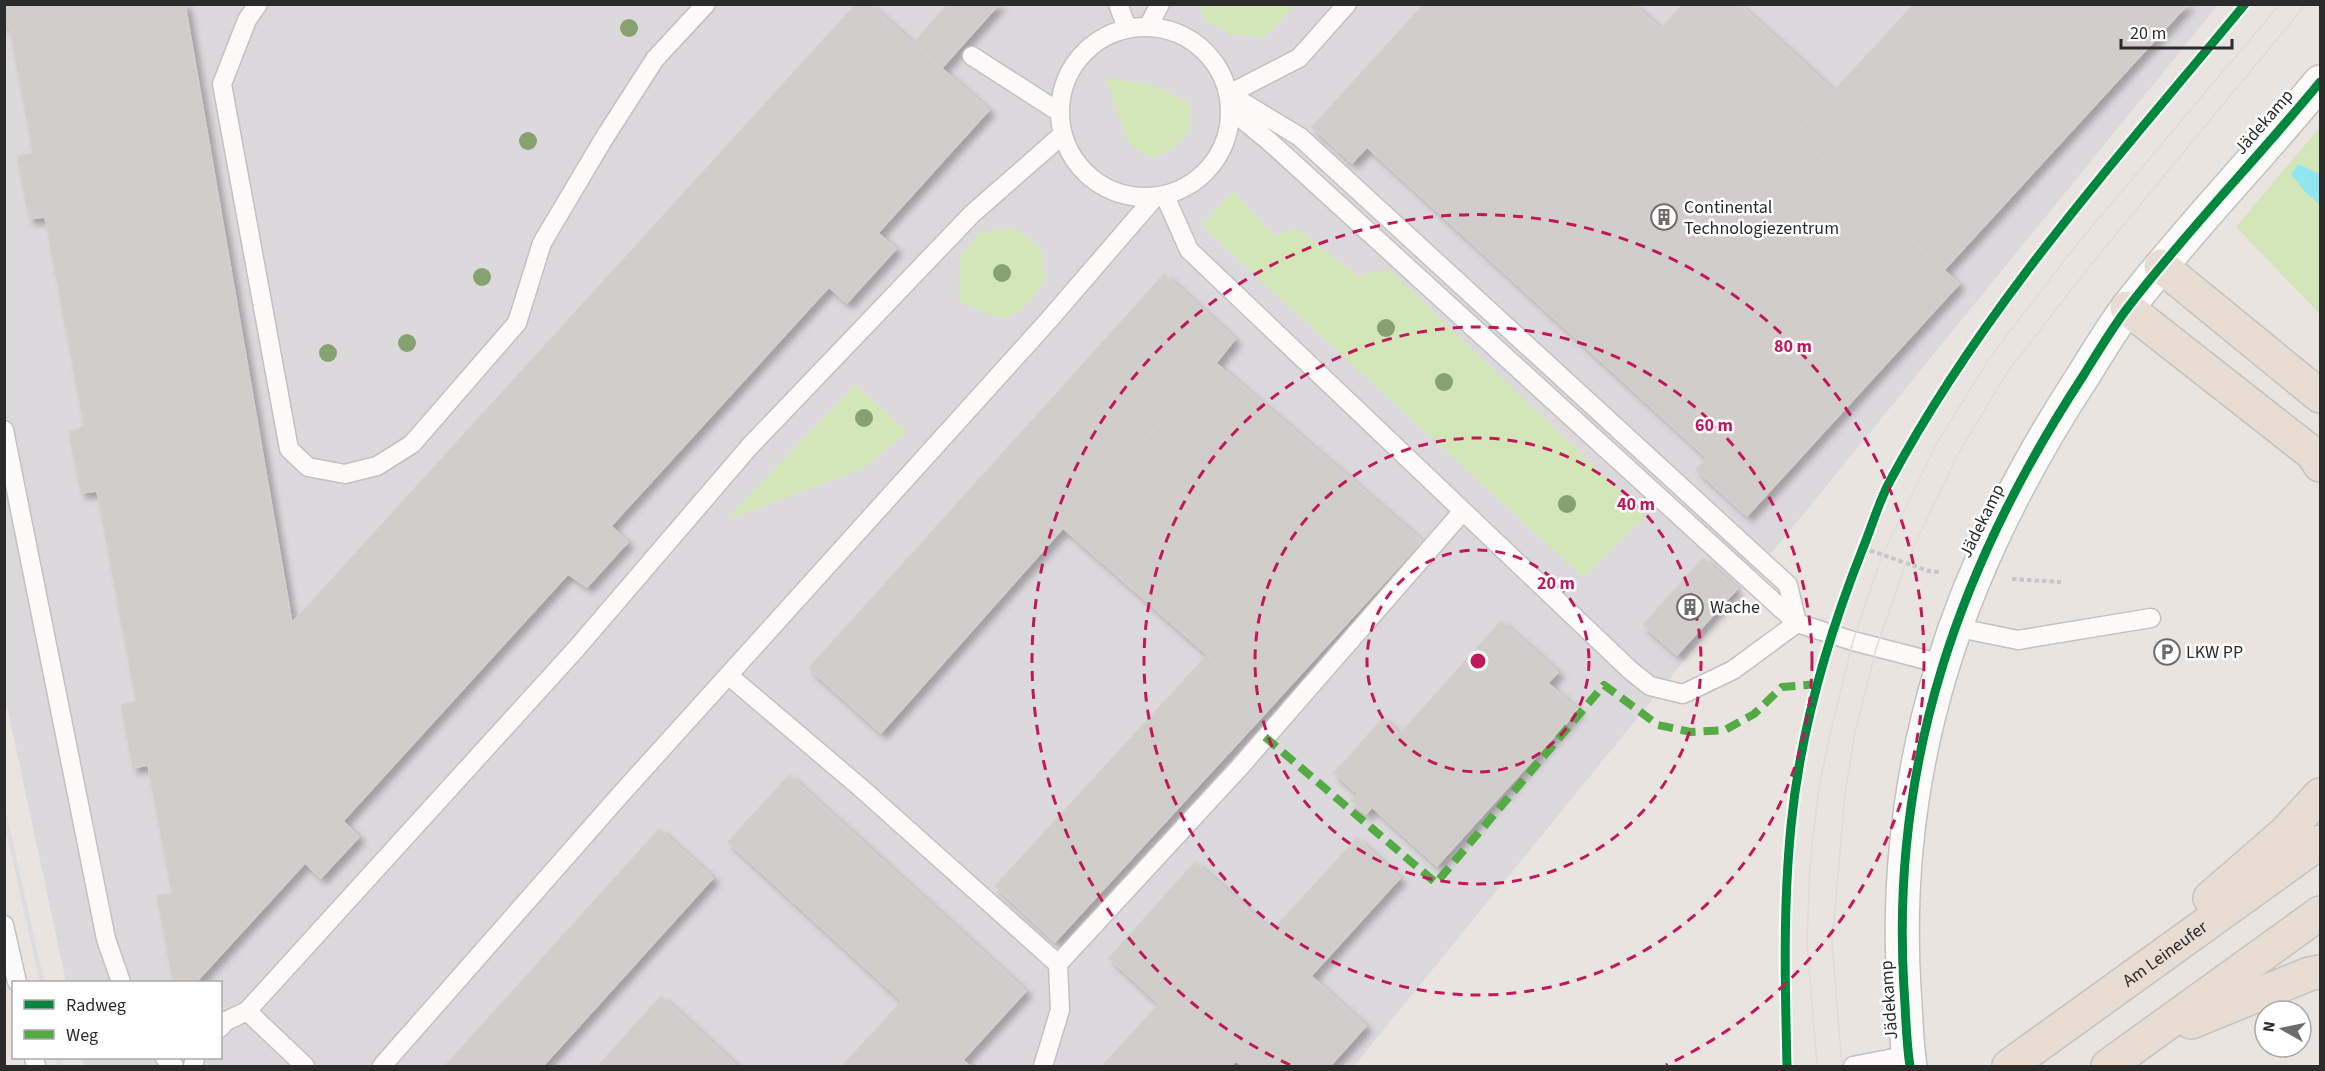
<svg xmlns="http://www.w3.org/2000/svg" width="2325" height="1071" font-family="'Source Sans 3',sans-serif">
	<defs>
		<filter id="shadow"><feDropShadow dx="5.5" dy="5.5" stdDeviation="3" flood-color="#0004"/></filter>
	</defs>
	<rect width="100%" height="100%" fill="#e9e4e0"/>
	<path fill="#dcd9dc" d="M4,5H2218L1354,1066H84L82,1058H220V982H66L5,697Z"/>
	<path fill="#d2e6b7" d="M1197,5H1295L1264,38L1230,34L1207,22Z
		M1106,78L1152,85L1191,104L1189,132L1171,150L1151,158L1128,142Z
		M2320,127V314L2236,227Z
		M1233,191L1274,235L1297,229L1358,276L1389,269L1645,516L1583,577L1202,226Z
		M1016,228L1041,249L1045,282C1009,326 1011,324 959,301L960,258L979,233Z
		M855,385L907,432L860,470L726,520Z"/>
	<path fill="#90e6ef" d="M2298,164L2320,174V205L2305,192L2291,174Z"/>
	<path fill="#d0cdca" stroke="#d4d0cc" stroke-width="1.5" filter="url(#shadow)" d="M4,4H185L292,623L856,4H869L989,110L878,233L896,249L847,303L829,287L611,526L628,542L587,587L568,574L343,821L359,837L321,878L305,863L196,982H180L172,976L157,896L172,894L148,765L133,768L121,705L136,701L97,491L81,493L69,432L84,426L45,217L29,219L17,156L33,153L9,25L4,26Z
		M948,4H999L941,69L913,43Z
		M1424,4H1633L1661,29L1683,4H1739L1834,91L1795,133L1959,284L1747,516L1696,469L1707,458L1367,147L1352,163L1312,127Z
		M1914,4H2188L1944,270L1795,133Z
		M1164,274L1235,339L1216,363L1063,528L881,733L809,668Z
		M1216,363L1422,541L1269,709L1063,528Z
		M1703,558L1737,589L1677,655L1643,625Z
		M1501,621L1558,672L1548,683L1578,710L1437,866L1372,807L1366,814L1351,800L1358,794L1334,773L1383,718L1400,734Z
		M1207,655L1269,709L1055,942L995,886Z
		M789,775L1026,991L963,1060L970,1066H842L902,1001L728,842Z
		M659,829L713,878L543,1066H445Z
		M1357,838L1400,878L1311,976L1366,1026L1330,1066H1243L1236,1061L1231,1066H1102L1159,1004L1109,958L1195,862L1272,931Z
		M661,996L737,1066H598Z"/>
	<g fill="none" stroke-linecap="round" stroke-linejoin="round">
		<g stroke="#c2c1c2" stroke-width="21">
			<path id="service" d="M258,4L247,20L222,84L289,449L308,467L345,474L377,466L412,444L517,323L542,243L603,140L655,59L706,4
				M1118,4L1127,28
				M1060 112a85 85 0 1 1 170 0a85 85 0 1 1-170 0Z
				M1148,27L1160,4
				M972,56L1059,112
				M1229,94L1300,137L1788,585L1797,623
				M1229,94L1299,58L1347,4
				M1231,110L1269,141L1797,623
				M1165,196L1189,250L1630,670L1650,686L1683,694L1733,670L1797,623L1853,641L1942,664
				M4,430L106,939L121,982
				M1954,627L2018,640L2151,618
				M728,675L861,788L1058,964
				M4,925L17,982
				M220,1028L226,1021L247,1011
				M34,1058L36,1066
				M165,1058L174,1066
				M193,1066L195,1058
				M305,1066L247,1011L576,649L750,446L972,214L1062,135
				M382,1066L621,794L1048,321L1155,197
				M1043,1066L1060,1010L1058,964L1239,768L1463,511
				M1853,1066L1909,1055"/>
		</g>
		<g stroke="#c2c1c2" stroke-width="36">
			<path id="tertiary" d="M1910,1066C1906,1041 1906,1015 1904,989C1890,761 1960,564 2083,376C2098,352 2112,328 2129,306C2189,228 2258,158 2320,82"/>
		</g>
		<g stroke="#c5c3c1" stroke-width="36">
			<g id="trunk">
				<path d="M2161,266L2320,396"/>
				<path d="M2127,308L2313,454L2320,465"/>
				<path d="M2210,898L2286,832L2320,795"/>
				<path d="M2191,1022L2309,974L2320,972"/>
				<path id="s1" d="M2009,1066L2320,842"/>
				<path d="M2108,1066L2320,913"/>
			</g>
		</g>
		<path stroke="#c6c6c6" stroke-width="4" stroke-dasharray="4.5 3" stroke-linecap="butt" d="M1863,548L1929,571L1939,572
			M2012,579L2061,582"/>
		<use href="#service" stroke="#fcfbfa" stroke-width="18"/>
		<use href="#tertiary" stroke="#fcfbfa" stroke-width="33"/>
		<use href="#trunk" stroke="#e8dcd3" stroke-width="33"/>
		<path stroke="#dddddf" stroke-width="1.5" d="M1817,1066L1807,942L1810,864L1819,787L1832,726L1853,641L1882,556L1937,443L1989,359L2073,249L2280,4
			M1842,1066L1832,943L1845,793L1855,732L1877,646L1906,563L1958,454L2008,371L2093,262L2306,4"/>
		<path stroke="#dddddf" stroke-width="4.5" d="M4,812L42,982
			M58,1058L60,1066"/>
		<path stroke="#54ab44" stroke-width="8" stroke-dasharray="15 8" stroke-linecap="butt" d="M1265,737L1436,883L1604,685L1658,725L1691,732L1725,730L1754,714L1782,687L1819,684"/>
		<g stroke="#fff" stroke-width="13">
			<path id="cycleway" d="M1787,1066C1785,986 1783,906 1791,826C1800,731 1828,636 1863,548C1872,526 1879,501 1890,481C1984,305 2119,157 2245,4
				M1910,1066C1906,1041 1906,1015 1904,989C1890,761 1960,564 2083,376C2098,352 2112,328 2129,306C2189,228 2258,158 2320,82"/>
		</g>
		<use href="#cycleway" stroke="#00873e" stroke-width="9"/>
	</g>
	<g fill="#87a271">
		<circle cx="629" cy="28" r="9"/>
		<circle cx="528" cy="141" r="9"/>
		<circle cx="1002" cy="273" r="9"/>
		<circle cx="482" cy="277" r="9"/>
		<circle cx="1386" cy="328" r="9"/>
		<circle cx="407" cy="343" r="9"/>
		<circle cx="328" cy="353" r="9"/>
		<circle cx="1444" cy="382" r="9"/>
		<circle cx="864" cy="418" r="9"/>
		<circle cx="1567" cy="504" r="9"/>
	</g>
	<g fill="none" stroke="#c2185b" stroke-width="3" stroke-dasharray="10 8">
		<circle cx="1478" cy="661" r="111"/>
		<circle cx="1478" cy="661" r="223"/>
		<circle cx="1478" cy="661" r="334"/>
		<path d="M1290 1065A446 446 0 1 1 1666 1065"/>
	</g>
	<defs>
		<g id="building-ring" transform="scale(1.35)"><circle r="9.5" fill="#fff" stroke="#6e6c6a" stroke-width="1.5"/><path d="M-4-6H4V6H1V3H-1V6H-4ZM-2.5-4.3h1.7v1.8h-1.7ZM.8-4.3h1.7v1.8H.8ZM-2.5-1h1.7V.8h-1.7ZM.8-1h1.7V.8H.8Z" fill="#6e6c6a"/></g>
		<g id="parking-ring" transform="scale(1.35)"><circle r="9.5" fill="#fff" stroke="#6e6c6a" stroke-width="1.5"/><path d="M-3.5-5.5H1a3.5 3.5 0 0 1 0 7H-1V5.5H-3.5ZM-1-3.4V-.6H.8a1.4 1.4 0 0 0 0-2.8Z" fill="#6e6c6a"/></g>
	</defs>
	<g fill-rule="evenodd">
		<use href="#building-ring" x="1664" y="217"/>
		<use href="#building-ring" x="1690" y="607"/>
		<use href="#parking-ring" x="2167" y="652"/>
	</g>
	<g text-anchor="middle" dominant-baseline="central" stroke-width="5" stroke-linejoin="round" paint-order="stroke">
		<g font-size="18" fill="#2b2b2b" stroke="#fff">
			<text transform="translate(2264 122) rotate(-49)">Jädekamp</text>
			<text transform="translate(1982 521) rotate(-64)">Jädekamp</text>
			<text stroke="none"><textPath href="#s1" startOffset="192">Am Leineufer</textPath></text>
			<text transform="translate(1889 1000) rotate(-94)">Jädekamp</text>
		</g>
		<g font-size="18" fill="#2b2b2b" stroke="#fff" text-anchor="start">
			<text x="1684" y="207">Continental<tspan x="1684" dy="21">Technologiezentrum</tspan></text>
			<text x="1710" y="607">Wache</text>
			<text x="2186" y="652">LKW PP</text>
		</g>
	</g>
	<circle cx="1478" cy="661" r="9" fill="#c2185b" stroke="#fff" stroke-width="3"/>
	<g font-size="18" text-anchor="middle" font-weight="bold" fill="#c2185b" stroke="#fff" stroke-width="5" stroke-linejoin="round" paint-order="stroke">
		<text x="1793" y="352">80 m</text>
		<text x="1714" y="431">60 m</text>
		<text x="1636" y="510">40 m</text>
		<text x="1556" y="589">20 m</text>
	</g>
	<rect width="2325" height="1071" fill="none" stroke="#2b2b2b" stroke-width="12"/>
	<rect x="12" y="981" width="210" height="78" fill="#ffffff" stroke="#aaaaaa" stroke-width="1.5"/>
	<rect x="24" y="1000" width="30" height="9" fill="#00873e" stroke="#aaaaaa" stroke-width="1.5"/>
	<text x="66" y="1011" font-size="18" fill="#2b2b2b">Radweg</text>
	<rect x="24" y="1030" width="30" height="9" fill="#54ab44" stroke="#aaaaaa" stroke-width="1.5"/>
	<text x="66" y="1041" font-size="18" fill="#2b2b2b">Weg</text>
	<g transform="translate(2283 1029) rotate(279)"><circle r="28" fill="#ffffff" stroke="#aaaaaa" stroke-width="1.5"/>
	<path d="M0-4.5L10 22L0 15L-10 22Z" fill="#6e6c6a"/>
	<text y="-9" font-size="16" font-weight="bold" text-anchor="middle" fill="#2b2b2b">N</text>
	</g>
	<path d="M2121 39v9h111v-9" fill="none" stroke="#2b2b2b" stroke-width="3"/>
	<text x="2130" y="39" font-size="18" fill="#2b2b2b" stroke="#ffffff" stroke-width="4.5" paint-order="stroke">20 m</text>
</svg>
